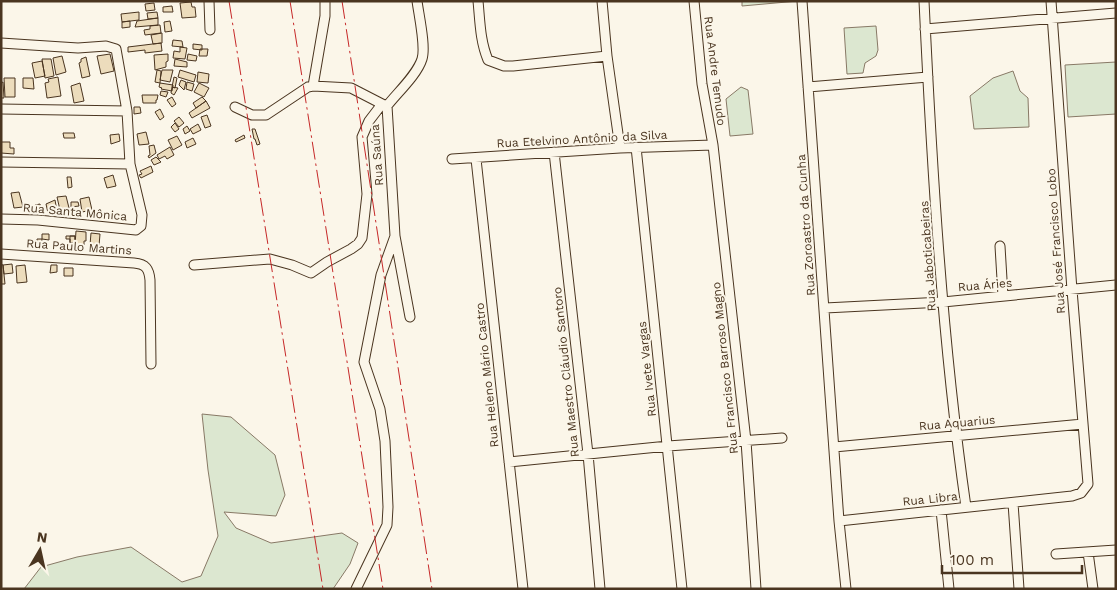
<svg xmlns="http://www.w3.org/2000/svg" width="1117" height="590" font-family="'Work Sans',sans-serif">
	<rect width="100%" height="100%" fill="#fbf6e9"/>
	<path fill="#dce7d0" stroke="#887966" d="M742,1H798L742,6Z
		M876,26L878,50L876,56L865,63L863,73L847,74L844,28Z
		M1116,62V114L1068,117L1065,65Z
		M1013,71L1020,91L1028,98L1029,127L974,129L970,96L993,78Z
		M741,87L748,90L753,134L730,136L726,99Z
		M202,414L231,417L275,455L285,495L276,516L224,512L236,528L271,543L342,533L358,543L350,564L333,589H24L41,567L77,557L131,547L182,582L201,576L218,536L208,470Z"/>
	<path fill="#ecdcbc" stroke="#4a3520" d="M191,2L192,7H195L196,17L182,18L180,3Z
		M154,3L155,10L146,11L145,4Z
		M172,6L173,12H163V7Z
		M139,12V20L122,22L121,14Z
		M157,12L158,18L148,19L147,13Z
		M158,18V25L135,27L137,21Z
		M130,21V27L122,28V22Z
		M170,21L172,31L165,32L164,22Z
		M160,25L161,33L145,35L144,30L150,29V26Z
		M162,33V43L153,44L151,35Z
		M173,40L182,41L183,47L172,46Z
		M161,43L162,51L145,53V50L128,52V47Z
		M193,44L202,45V50L193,49Z
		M180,47L187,48L185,59L173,58L174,51L180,52Z
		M200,49H208L207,56H199Z
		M110,54L114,71L101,74L97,56Z
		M168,54V61L166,62V67L155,70L154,55Z
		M188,54L197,56L196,61L187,60Z
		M62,56L66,72L56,75L53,58Z
		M86,57L90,76L82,78L79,63L81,62V59Z
		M42,59H51L54,76L45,78Z
		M175,59L187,62V67L174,66Z
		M42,61L45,76L35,78L32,63Z
		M157,70L161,71L160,83L155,82Z
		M173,70L170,82L160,80L162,70Z
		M180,70L196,75L194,82L178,77Z
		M198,72L209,74L208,83L197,82Z
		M58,77L61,96L47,98L45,83L49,82L48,79Z
		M174,77L177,78L175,88L172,87Z
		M4,78H15V97H5Z
		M23,78H33L34,89L23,88Z
		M181,80L186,82L184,90L179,85Z
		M3,82L4,98H1V83Z
		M187,82L194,84L192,91L186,89Z
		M80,83L84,101L74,103L71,86Z
		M160,83L173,85L172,91L161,89L162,88L159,87Z
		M199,83L209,88L204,97L194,92Z
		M172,87L178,88L174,95L171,93Z
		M161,91L168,92L166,97L160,95Z
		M142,95H158L157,100H156V103H143Z
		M172,97L176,104L172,107L167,100Z
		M202,97L206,101L196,108L193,103Z
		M206,101L210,108L192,118L189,113Z
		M134,107H140L141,113L134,114Z
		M160,109L164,117L160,120L155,112Z
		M207,115L211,126L205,128L201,117Z
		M179,117L184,123L179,127L174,121Z
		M175,123L179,129L175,132L171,127Z
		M198,124L201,130L193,134L190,129Z
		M187,126L190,131L185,134L183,129Z
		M252,129H255L260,144L257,145L255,139H254Z
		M146,132L149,144L139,145L137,134Z
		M63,133H74L75,138H64Z
		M119,134L120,141L111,144L110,135Z
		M244,135L245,138L236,142L235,140Z
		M177,136L182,145L173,150L168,140Z
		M193,138L196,144L187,148L185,142Z
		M1,142H10V148H14V154L1,153Z
		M154,145L156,153L149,158L148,156L150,155L149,146Z
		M170,147L174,155L167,159L165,156L159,159L157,155Z
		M156,157L161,162L154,165L151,160Z
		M151,166L153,172L141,178L139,175L142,174L140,171Z
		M113,175L116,186L107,188L104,178Z
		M67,177H71L72,187L68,188Z
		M19,192L23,207L14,208L11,193Z
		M66,196L69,208L60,210L57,197Z
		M89,197L92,210L82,212L80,199Z
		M55,200L57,211L48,213L46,204Z
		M71,202H78L79,206L71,207Z
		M40,204L41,210H35V205Z
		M76,231L86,232V241H84V245H75Z
		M91,233L100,234L99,246L90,245Z
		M42,234H49V240L42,239Z
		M66,236H75V243H70V239H66Z
		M70,236H75V243H70Z
		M37,239H42L41,245H37Z
		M1,264L3,265L5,284H1Z
		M12,264L13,273L4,274L3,265Z
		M25,265L27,282L17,283L16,266Z
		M51,265H57V272L50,273Z
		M64,268H73V276H64Z"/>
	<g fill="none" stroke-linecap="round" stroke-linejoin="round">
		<g stroke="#4a3520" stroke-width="11">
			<path id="street" d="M209,1L210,30
				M478,1C480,21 480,41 488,60L504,66H513L607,56
				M602,1L607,56L620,148
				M694,1L702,84L713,145L746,441L756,589
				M802,1L839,521L1072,496L1081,493L1088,484L1072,290L1051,1
				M924,1C932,170 942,340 966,507
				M925,29L1116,13
				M1,43L78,48L106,46L116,49L127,111L130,164L142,215L141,226L136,230L38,220L1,219
				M313,86L325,16V1
				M808,87L928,77
				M235,107L252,115H266L308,87L313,86L351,88L386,106
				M1,109L127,111
				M636,147L682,589
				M554,152L588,454L600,589
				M452,159L620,148L713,145
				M476,159L523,589
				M1,162L130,164
				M1000,246L1003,296
				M1,254L134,263C146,264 149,269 150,280L151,364
				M194,265L270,259L292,265L311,273L327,262L351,249L358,244L362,238L367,194L362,137L369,121L382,104
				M825,308L943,302L1116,285
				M410,317L395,236L387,106C397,93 417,75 422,59C426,47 419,16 417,1
				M834,447L1083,424
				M509,462L668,446L782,438
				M1013,503L1019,589
				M941,510L949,589
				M839,521L846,589
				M1088,552L1093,589
				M1056,554L1116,550
				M356,589L387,525L388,507L385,441L380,409L364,362L381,275L395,236"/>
		</g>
		<use href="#street" stroke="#fbf6e9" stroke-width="9"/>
		<path stroke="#c62828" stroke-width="1" stroke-dasharray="18 4 2.5 4" stroke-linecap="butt" d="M229,1L323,589
			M290,1L383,589
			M342,1L432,589"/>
	</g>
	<g text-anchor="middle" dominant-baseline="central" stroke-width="4" stroke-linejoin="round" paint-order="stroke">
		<g font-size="12" fill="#4a3520" stroke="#fbf6e9">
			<text transform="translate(715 71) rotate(83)">Rua Andre Temudo</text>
			<text transform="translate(582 139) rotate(-3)">Rua Etelvino Antônio da Silva</text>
			<text transform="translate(377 155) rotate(-94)">Rua Saúna</text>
			<text transform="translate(75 212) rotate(5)">Rua Santa Mônica</text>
			<text transform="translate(806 225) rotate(-94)">Rua Zoroastro da Cunha</text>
			<text transform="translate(1056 241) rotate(-94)">Rua José Francisco Lobo</text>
			<text transform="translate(79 247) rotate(4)">Rua Paulo Martins</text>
			<text transform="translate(928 256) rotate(-94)">Rua Jaboticabeiras</text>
			<text transform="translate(985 285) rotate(-5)">Rua Áries</text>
			<text transform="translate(725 368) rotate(-96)">Rua Francisco Barroso Magno</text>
			<text transform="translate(647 369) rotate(-96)">Rua Ivete Vargas</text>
			<text transform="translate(566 372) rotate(-96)">Rua Maestro Cláudio Santoro</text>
			<text transform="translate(487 375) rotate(-96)">Rua Heleno Mário Castro</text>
			<text transform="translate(957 423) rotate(-5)">Rua Aquarius</text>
			<text transform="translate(930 499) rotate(-6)">Rua Libra</text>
		</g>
	</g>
	<rect width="1117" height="590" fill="none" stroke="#4a3520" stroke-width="5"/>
	<g transform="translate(40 550) rotate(9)" stroke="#fbf6e9" stroke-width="4" paint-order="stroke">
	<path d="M0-4L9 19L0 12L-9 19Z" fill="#4a3520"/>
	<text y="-8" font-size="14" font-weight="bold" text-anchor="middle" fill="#4a3520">N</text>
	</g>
	<path d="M942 565v8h140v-8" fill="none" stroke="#4a3520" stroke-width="2.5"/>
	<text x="950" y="565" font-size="15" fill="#4a3520" stroke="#fbf6e9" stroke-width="4" paint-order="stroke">100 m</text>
</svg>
